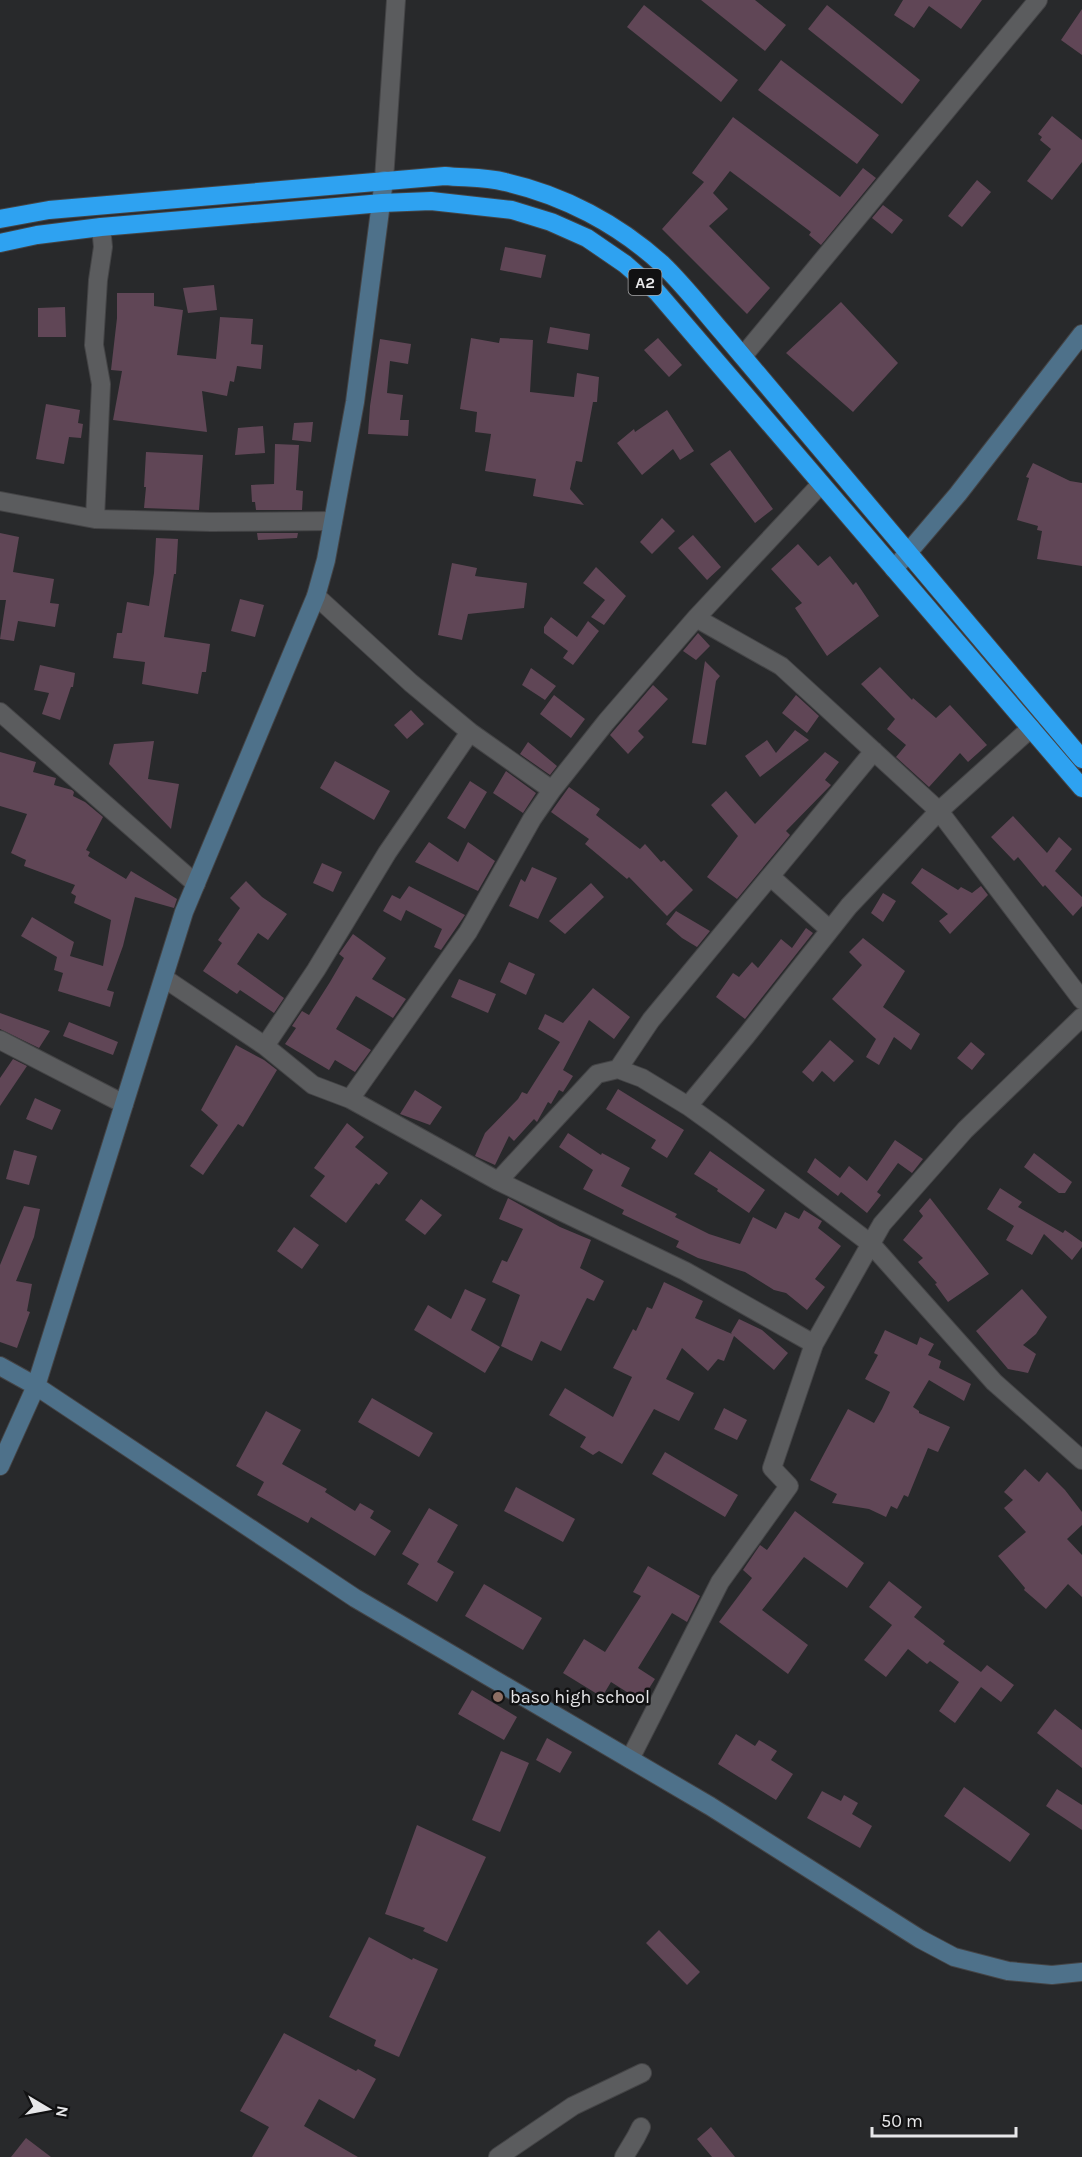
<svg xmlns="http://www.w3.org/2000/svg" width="1082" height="2157" font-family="Karla,sans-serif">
	<rect width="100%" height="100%" fill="#28292b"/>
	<path fill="#604656" d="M701,0H755L786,25L765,51Z
		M903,0H982L961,29L929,6L914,28L894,15Z
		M644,5L738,80L721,102L627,27Z
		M827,5L920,80L902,104L808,29Z
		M1082,9V55L1061,40Z
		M781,60L879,135L857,164L758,90Z
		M1052,116L1082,140V162L1052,200L1027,181L1051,149L1040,140L1042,137L1038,134Z
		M733,117L840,197L863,168L876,178L821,245L809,235L811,232L730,171L713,193L728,209L709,226L770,288L747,314L662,229L704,182L692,173Z
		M977,180L991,192L962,227L948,216Z
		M883,205L903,220L892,234L872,218Z
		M505,247L546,255L541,278L500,270Z
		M214,285L217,310L188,313L183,288Z
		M117,293H154V306L183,310L177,355L216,359L220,317L253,319L251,344L263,345L261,369L237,366L234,382L230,381L227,396L202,391L207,432L113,420L122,371L111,370L117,318Z
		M841,302L898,363L853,412L786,353Z
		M65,307L66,337H38V308Z
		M550,327L590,334L588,350L547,343Z
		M471,338L499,343L500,338L533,340L530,392L574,397L577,373L599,377L597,402H593L582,462L576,461L570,489L584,505L533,496L536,479L485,471L491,434L475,432L477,412L460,409Z
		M658,338L682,365L669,377L644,350Z
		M380,339L411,344L408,364L390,361L387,393L403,395L400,420H409L408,436L368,434L370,406Z
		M46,404L80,410L78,423L83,424L81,438L69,437L64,464L36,459Z
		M667,410L694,451L680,460L673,449L642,475L617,443L634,429L635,432Z
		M313,422L311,442L292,440L294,423Z
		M263,426L265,453L235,455L238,428Z
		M275,444L299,445L296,490L303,491L302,510H256L255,502H252L251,485L274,484Z
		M730,450L773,509L755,523L710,464Z
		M146,452L203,455L199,510L144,508L146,487H144Z
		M1033,463L1070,481L1082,483V566L1037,559L1042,531L1037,530L1038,526L1017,520L1029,478L1026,477Z
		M662,518L675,531L652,554L640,542Z
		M0,533L19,537L13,572L54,579L50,603L59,604L55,627L18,621L14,641L0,639L6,600H0Z
		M257,533H298L297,538L258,540Z
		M693,535L721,567L707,580L678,548Z
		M156,538L178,539L176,574H174L164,637L210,644L206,672H202L198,694L142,684L145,662L113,658L117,633H122L127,602L149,606L154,573Z
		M798,544L818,566L830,556L853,585L856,582L879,616L827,656L795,608L802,603L771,569Z
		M452,563L477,568L475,576L527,583L524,608L468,614L462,640L438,635Z
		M596,567L626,596L604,625L591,617L605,600L583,583Z
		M240,599L264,605L255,637L231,631Z
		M551,617L577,637L588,621L599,631L573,665L563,658L568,651L544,633V627Z
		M698,633L710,646L696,660L683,651Z
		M705,661L720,676L716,681L706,745L692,743Z
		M40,665L75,673L73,687H71L60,720L42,714L49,693L34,690Z
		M880,667L912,700L913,698L936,718L950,705L987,745L968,762L960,753L929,787L896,757L906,745L887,729L895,719L861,684Z
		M531,668L556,686L545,700L522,685Z
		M653,685L668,699L638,731L644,737L628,754L610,735Z
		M554,695L585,719L571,738L540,714Z
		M796,695L819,716L807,733L782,713Z
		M411,710L424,724L407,739L394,725Z
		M795,730L809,740L760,777L745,756L767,740L776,753Z
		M154,741L148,779L179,784L171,829L109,764L114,744Z
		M528,742L557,766L550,775L520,754Z
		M0,752L36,762L33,772L56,778L54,785L72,790L74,792L73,796L85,802L103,817L86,850L90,852L88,856L126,879L131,871L177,899L174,908L135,897L123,946L107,990L114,992L110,1007L58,991L63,973L54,970L57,957L21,936L32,917L74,942L70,956L103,966L111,920L74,903L76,896L71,893L75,885L24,866L26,860L11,853L27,814L0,806Z
		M825,752L839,762L825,780L831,785L786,831L790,835L737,899L707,877L738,836L711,805L726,791L755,824Z
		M335,761L390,791L374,820L320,788Z
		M506,771L536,793L523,813L493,793Z
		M470,781L487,792L465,829L447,818Z
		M569,787L600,809L596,815L640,849L645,844L661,862L664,860L693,890L667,916L629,877L627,879L585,844L589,839L551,812Z
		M1013,816L1047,853L1059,837L1072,849L1055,871L1082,897V906L1073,916L1045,885L1043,887L1018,857L1014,861L991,837Z
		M429,842L458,862L468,842L495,861L478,891L415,862Z
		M322,863L342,872L333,892L313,883Z
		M532,867L557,878L538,919L509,906L521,879L525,882Z
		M922,868L958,890L961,887L972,893L981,886L988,895L950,934L939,921L948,914L911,883Z
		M246,881L262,897L287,914L268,940L258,933L237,964L284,998L274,1013L240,990L237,994L203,971L222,943L218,940L240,908L230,898Z
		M591,883L604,897L565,934L549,921Z
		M409,886L465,915L441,950L434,947L442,929L406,910L401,921L383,911L392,895L400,899Z
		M883,893L896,901L883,922L871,913Z
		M676,911L710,931L697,947L682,938L666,924Z
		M806,928L813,933L745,1019L716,997L733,973L739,977L752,962L758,968L781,939L792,948Z
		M353,934L386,958L372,979L406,999L393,1018L356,996L336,1029L371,1050L355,1072L335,1060L329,1070L285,1044L296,1028L292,1026L302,1011L309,1015L330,982L344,958L339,954Z
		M863,938L905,971L883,1007L920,1034L911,1050L894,1037L879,1065L866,1057L876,1039L832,999L862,965L849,952Z
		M509,962L535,974L526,995L500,982Z
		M459,979L496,994L488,1013L451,997Z
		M593,988L630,1017L614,1039L589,1020L563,1070L573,1076L563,1092L559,1090L551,1104L548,1102L537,1122L534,1119L514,1141L509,1136L495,1165L475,1156L485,1133L518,1099L522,1092L527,1094L560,1042L538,1029L545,1014L563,1023Z
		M0,1013L50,1031L39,1048L0,1029Z
		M69,1022L118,1042L113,1055L63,1036Z
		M830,1040L854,1061L834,1082L822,1071L813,1082L802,1072Z
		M971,1042L985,1054L972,1070L957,1058Z
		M236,1045L264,1060L277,1070L243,1127L238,1124L203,1175L190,1166L218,1125L201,1110Z
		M13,1059L27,1066L0,1106V1078Z
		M618,1089L684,1130L667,1158L651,1148L656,1140L606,1109Z
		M415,1090L442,1107L430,1125L400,1114Z
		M35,1098L61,1110L52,1130L26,1119Z
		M347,1123L364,1137L355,1147L388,1173L379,1185L376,1183L346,1223L310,1196L325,1176L314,1168Z
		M568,1133L601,1155L602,1153L630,1168L621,1186L677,1214L675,1217L709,1234L740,1244L753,1217L776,1229L785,1212L799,1219L804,1210L820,1220L822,1221L818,1228L841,1246L815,1279L825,1287L807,1310L786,1293L774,1290L745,1272L698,1258L676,1247L679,1241L622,1214L624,1210L583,1189L593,1170L559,1147Z
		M895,1140L923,1159L912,1173L898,1163L877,1192L881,1195L867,1213L841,1192L838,1196L807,1172L815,1158L840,1178L849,1166L867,1181Z
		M14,1150L37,1156L29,1185L6,1179Z
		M710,1151L765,1190L749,1213L717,1191L718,1189L694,1174Z
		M1034,1153L1072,1182L1065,1193H1059L1024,1167Z
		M1000,1188L1022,1202L1018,1207L1063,1233L1065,1230L1082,1242V1247L1072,1260L1044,1234L1032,1255L1006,1240L1014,1226L987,1209Z
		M508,1198L560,1227L591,1240L580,1268L604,1281L594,1301L587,1298L561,1351L541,1341L532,1361L501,1346L520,1295L492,1282L502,1260L507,1262L523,1229L499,1219Z
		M930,1198L989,1274L948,1302L935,1284L937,1283L918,1262L923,1258L903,1240L923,1216L919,1211Z
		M421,1199L442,1215L425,1235L405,1220Z
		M24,1206L40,1209L34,1237L16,1281L32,1284L27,1311L30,1312L17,1348L0,1342V1265Z
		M294,1227L319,1245L302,1269L277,1251Z
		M664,1282L703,1301L695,1318L732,1334L731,1333L739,1319L762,1330L788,1353L774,1370L734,1336L724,1361L718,1359L708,1371L682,1348L666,1379L694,1393L679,1421L654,1409L622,1464L599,1451L593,1455L580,1447L586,1437L549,1415L565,1388L613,1417L632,1377L613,1368L633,1329L636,1331L647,1307L652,1309Z
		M465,1289L486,1299L471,1330L500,1347L485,1373L414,1330L428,1305L451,1319Z
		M1022,1289L1047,1317L1036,1334L1023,1345L1036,1354L1028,1373L1008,1369L976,1331Z
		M885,1330L917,1345L920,1337L934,1344L928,1355L941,1361L939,1368L971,1384L964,1401L929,1380L913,1407L919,1411V1413L950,1427L938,1452L928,1448L908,1497L904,1495L897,1509L891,1506L886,1517L869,1509L832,1503L837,1494L810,1480L848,1409L874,1423L882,1409L890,1392L865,1379L878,1355L874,1353Z
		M372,1398L433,1433L419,1457L358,1422Z
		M724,1408L747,1420L737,1440L714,1429Z
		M266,1411L301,1430L282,1464L327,1489L325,1492L355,1511L360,1503L374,1511L370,1518L391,1531L375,1556L311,1517L308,1523L257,1495L264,1482L236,1466Z
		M665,1452L738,1495L725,1517L652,1474Z
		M1025,1469L1039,1482L1047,1472L1065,1490L1082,1512V1525L1067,1539L1082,1555V1597L1068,1584L1046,1609L1024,1590L1025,1588L998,1556L1026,1532L1004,1508L1013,1500L1004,1492Z
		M516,1487L575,1519L563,1542L504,1511Z
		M429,1508L458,1525L437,1562L454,1572L437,1602L407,1584L419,1564L402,1554Z
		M795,1511L864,1563L847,1588L804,1557L762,1610L808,1645L788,1674L719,1622L752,1578L743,1570L760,1545L767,1550Z
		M648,1566L700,1596L687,1622L672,1613L638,1668L655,1679L641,1701L611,1682L602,1697L563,1673L584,1639L605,1652L641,1596L633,1592Z
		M889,1581L922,1607L914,1617L945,1641L943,1644L981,1672L987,1665L1014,1685L1001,1702L981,1687L955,1723L939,1711L959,1682L930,1661L927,1664L908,1649L886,1677L864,1660L892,1625L869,1607Z
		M484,1584L542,1618L523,1650L465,1616Z
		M472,1690L517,1717L504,1740L458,1714Z
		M1055,1709L1082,1730V1768L1037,1733Z
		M736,1734L755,1746L759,1740L777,1751L771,1760L793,1774L776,1800L718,1764Z
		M547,1738L572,1752L560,1773L536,1760Z
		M501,1751L529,1763L500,1832L472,1820Z
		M964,1787L1030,1834L1010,1862L944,1816Z
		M1057,1789L1082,1805V1830L1046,1806Z
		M822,1791L841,1801L844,1795L858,1803L852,1814L872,1826L860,1848L807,1818Z
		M417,1825L486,1857L447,1942L423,1931L425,1928L385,1914Z
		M659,1930L700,1972L687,1985L646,1943Z
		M369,1937L412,1960L413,1958L438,1969L399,2057L374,2046L376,2040L329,2017Z
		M284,2033L356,2071L358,2069L376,2079L354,2119L319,2099L304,2126L358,2157H252L269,2127L240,2111Z
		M711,2127L735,2157H712L697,2139Z
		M26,2138L51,2157H11Z"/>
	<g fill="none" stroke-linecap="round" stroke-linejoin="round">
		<g stroke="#444446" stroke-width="20">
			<path id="street" d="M384,180L396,0
				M101,227L103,247L98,280L94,345L101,384L95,519L211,522L333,521
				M743,356L1038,0
				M0,501L95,519
				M316,596L411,683L470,732L552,790
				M696,618L781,666L939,811L1082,1000
				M0,712L196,884
				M771,877L830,930
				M164,978L265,1046L316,970L387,853L470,732
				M0,1040L124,1104
				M265,1046L313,1085L350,1099L468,932L532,819L552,790L606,722L696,618L821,484
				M618,1069L651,1020L874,751
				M350,1099L498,1181L685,1271L814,1344
				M688,1106L746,1036L849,906L939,811L1031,728
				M498,1181L597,1074L618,1069L642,1078L688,1106L720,1129L871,1244L994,1382L1082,1460
				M630,1759L720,1582L789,1486L772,1468L814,1344L882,1224L965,1130L1082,1017
				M498,2157L573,2106L642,2073
				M624,2157L636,2137L641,2127"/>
		</g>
		<g stroke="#444446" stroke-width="20">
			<path id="secondary" d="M894,569L958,494L1082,334
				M0,1366L36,1386L355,1598L710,1806L920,1939L954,1957L1008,1971L1052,1975L1082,1972
				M0,1466L36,1386L184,912L316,596L326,560L355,402L384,180"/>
		</g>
		<g stroke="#444446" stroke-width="20">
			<path id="highway" d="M0,219L49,210L445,176C465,178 486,177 505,182C563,195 618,224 662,264C684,285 703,310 723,333L1082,759
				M0,243L37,235L101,227L382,203L431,201L512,210L551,222L587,238L625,264L657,292L1082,788"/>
		</g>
		<use href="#street" stroke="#5b5c5e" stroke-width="18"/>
		<use href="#secondary" stroke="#4e718a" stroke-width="18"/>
		<use href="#highway" stroke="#2ea2f1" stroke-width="18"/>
	</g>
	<circle fill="#8d6e63" stroke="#111112" stroke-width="2" cx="498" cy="1697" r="6"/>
	<g text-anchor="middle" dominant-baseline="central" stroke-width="5" stroke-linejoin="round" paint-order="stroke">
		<rect fill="#111112" stroke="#a7a7a8" stroke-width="1.5" x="628.5" y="269" width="33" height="26" rx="4.5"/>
		<g font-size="16" font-weight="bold" fill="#e7e7e9">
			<text x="645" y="282">A2</text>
		</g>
		<g font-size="18" fill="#e7e7e9" stroke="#111112" text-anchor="start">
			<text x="510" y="1697">baso high school</text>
		</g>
	</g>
	<g transform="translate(48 2109) rotate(100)" stroke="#111112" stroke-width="4.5" paint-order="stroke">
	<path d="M0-4.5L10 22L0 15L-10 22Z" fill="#e7e7e9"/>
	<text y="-9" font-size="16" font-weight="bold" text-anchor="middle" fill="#e7e7e9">N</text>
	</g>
	<path d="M872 2127v9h144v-9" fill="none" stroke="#e7e7e9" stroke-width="3"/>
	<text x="881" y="2127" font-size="18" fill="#e7e7e9" stroke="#111112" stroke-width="4.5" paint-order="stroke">50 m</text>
</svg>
